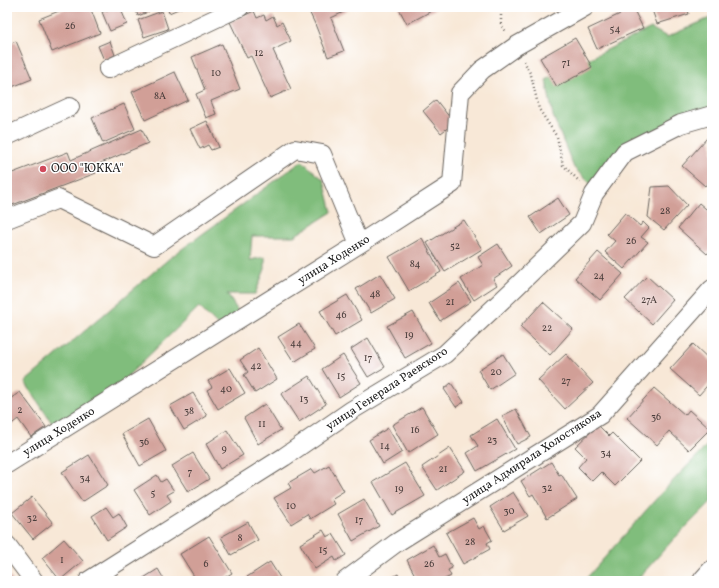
<svg xmlns="http://www.w3.org/2000/svg" width="719" height="588" font-family="Vollkorn,serif">
	<rect width="100%" height="100%" fill="#fff"/>
	<filter id="ink" filterUnits="userSpaceOnUse"><feTurbulence type="fractalNoise" baseFrequency=".025" numOctaves="2"/><feDisplacementMap in="SourceGraphic" scale="8" xChannelSelector="R" yChannelSelector="G"/><feConvolveMatrix kernelMatrix="1 2 1 2 8 2 1 2 1" color-interpolation-filters="sRGB"/></filter>
	<filter id="wash" filterUnits="userSpaceOnUse"><feTurbulence type="fractalNoise" baseFrequency=".012" numOctaves="4" result="noise"/><feDisplacementMap in="SourceGraphic" scale="16" xChannelSelector="R" yChannelSelector="G"/><feGaussianBlur stdDeviation="0.9" result="paint"/><feColorMatrix in="noise" values="0 0 0 0 0 0 0 0 0 0 0 0 0 0 0 0 0 1.4 0 .05"/><feComposite in="paint" operator="in"/></filter>
	<g filter="url(#wash)">
		<rect width="100%" height="100%" fill="#f8e8d7"/>
		<path fill="#80bd7c" stroke="#4e6c4c" d="M712,17V110L632,138L593,186L574,168L553,116L546,80L651,28L667,37Z
			M302,161L324,180L332,212L294,236H252L250,260L265,257V269L255,294H227L238,311L219,327L199,307L106,397L55,428L25,382L171,257Z
			M712,439V501L671,542L636,581H584L663,491L701,452Z"/>
		<g id="blocks">
			<path fill="#d19f97" d="M69,7H90L100,33L52,52L39,19Z
				M115,7H120L127,24L110,31L102,12Z
				M135,7H158V8L138,16Z
				M167,7H183L169,13Z
				M307,7H354L331,18L344,51L328,57L315,24Z
				M398,7H439L407,24Z
				M651,7H687L689,14L657,24Z
				M633,8L643,28L597,49L588,29Z
				M162,11L168,29L144,37L138,20Z
				M254,11L257,18L264,15L266,20L273,16L277,25L282,22L291,41L273,50L291,89L270,98L251,56L247,58L230,22Z
				M575,38L592,67L557,87L540,58Z
				M16,41L32,79L7,89V45Z
				M110,41L115,55L104,60L98,46Z
				M222,44L240,89L211,101L216,114L206,118L196,94L205,90L192,57Z
				M175,72L188,100L145,120L132,92Z
				M436,100L454,123L441,133L423,111Z
				M124,104L135,129L103,143L92,118Z
				M207,121L219,147L211,150L208,145L200,149L190,129Z
				M142,129L148,143L94,166L96,173L7,207V175L68,152L71,160Z
				M707,138L712,142V178L705,186L682,166Z
				M669,186L687,205L664,230L648,217L652,187Z
				M558,198L569,215L541,234L530,217Z
				M699,203L712,214V249L707,254L678,228Z
				M625,213L640,226L643,222L649,228L641,237L648,242L624,269L605,252L615,241L607,234Z
				M464,220L482,249L445,272L427,243Z
				M422,238L441,272L409,291L389,257Z
				M498,244L512,266L493,279L497,285L474,300L461,279L483,265L478,257Z
				M598,252L623,274L600,300L575,278Z
				M380,274L395,299L371,313L356,289Z
				M647,276L673,300L652,324L625,299Z
				M459,283L471,301L440,321L429,303Z
				M347,295L362,320L335,336L320,311Z
				M543,302L573,329L550,355L520,327Z
				M413,312L431,343L405,358L387,326Z
				M299,324L315,349L294,362L278,337Z
				M368,338L385,367L368,377L351,349Z
				M693,344L712,362V380L699,395L670,369Z
				M258,348L277,379L255,393L244,375L248,372L240,360Z
				M503,354L515,373L490,390L478,370Z
				M566,354L593,383L565,409L538,380Z
				M343,355L361,383L339,397L322,369Z
				M230,368L245,393L218,409L207,390L212,387L208,381Z
				M309,376L326,404L299,422L281,394Z
				M451,383L464,402L456,407L444,389Z
				M654,388L685,415L689,410L710,429L689,450L669,431L657,445L627,418Z
				M20,392L46,427L31,437L18,419L8,427L7,426V401Z
				M193,393L207,416L184,430L170,406Z
				M265,404L281,430L258,444L244,418Z
				M422,407L438,434L408,453L392,425Z
				M516,409L531,437L517,444L502,416Z
				M148,419L166,451L140,466L122,434Z
				M497,419L515,449L477,471L467,453L478,446L471,435Z
				M598,425L609,436L612,433L640,461L615,486L601,472L592,481L578,467L586,458L575,447Z
				M388,428L402,452L383,464L369,440Z
				M227,430L243,455L220,469L206,444Z
				M450,448L465,471L437,490L422,467Z
				M193,453L209,479L188,492L172,466Z
				M89,455L108,485L82,502L62,472Z
				M551,462L559,475L561,474L577,499L547,518L533,494L530,496L521,481Z
				M405,463L425,496L392,515L373,482Z
				M329,465L344,491L331,499L334,504L310,519L307,514L291,524L274,498L291,488L288,483L312,469L315,473Z
				M157,475L161,482L166,479L174,491L167,495L171,501L150,515L134,490Z
				M513,492L528,516L504,530L490,507Z
				M32,497L53,523L33,539L12,513Z
				M364,499L379,526L353,541L338,514Z
				M106,507L113,517L119,513L127,527L107,540L92,516Z
				M473,518L479,529L484,526L492,540L487,543L490,549L463,564L446,533Z
				M248,522L258,540L231,555L221,537Z
				M323,530L327,537L333,534L346,555L336,561L334,557L315,569L300,544Z
				M209,536L232,573L219,581H197L180,554Z
				M64,539L83,561L60,580L42,558Z
				M433,545L439,557L445,554L452,568L448,570L451,576L441,581H418L407,560Z
				M270,562L282,581H250L247,577Z
				M158,569L165,581H139Z
				M7,573L13,581H7Z
				M398,574L401,581H386Z"/>
		</g>
	</g>
	<g filter="url(#ink)">
		<use href="#blocks" fill-opacity="0" stroke="#69635d" stroke-width="1"/>
		<g fill="none" stroke-linecap="round" stroke-linejoin="round">
			<g stroke="#69635d" stroke-width="20">
				<path id="minor" d="M108,69L240,7
					M7,136L70,107
					M7,219L58,199L154,246L295,149L322,154L359,244
					M7,464L359,244L452,184L460,93L482,70L516,46L585,7
					M7,545L34,581
					M88,581L284,457L352,410L445,354L515,288L582,223L594,194L625,152L681,124L712,115
					M345,581L396,543L600,415L712,289"/>
			</g>
			<g stroke="#69635d" stroke-width="24">
				<path id="highway" d="M704,581L712,572"/>
			</g>
			<path stroke="#69635d" stroke-width="2.5" stroke-dasharray="1 3" stroke-linecap="butt" d="M501,7V25L507,33
				M524,61L531,75L539,109L557,137L563,165L582,184"/>
			<use href="#minor" stroke="#fff" stroke-width="18"/>
			<use href="#highway" stroke="#fff" stroke-width="22"/>
		</g>
	</g>
	<circle fill="#d1495b" stroke="#fff" stroke-width="1.5" cx="43" cy="169" r="4"/>
	<g text-anchor="middle" dominant-baseline="central" stroke-width="3" stroke-linejoin="round" paint-order="stroke">
		<g font-size="10" fill="#493d3b">
			<text x="70" y="26">26</text>
			<text x="615" y="29">54</text>
			<text x="259" y="53">12</text>
			<text x="566" y="63">71</text>
			<text x="216" y="73">10</text>
			<text x="160" y="96">8А</text>
			<text x="665" y="211">28</text>
			<text x="631" y="241">26</text>
			<text x="455" y="246">52</text>
			<text x="415" y="264">84</text>
			<text x="599" y="276">24</text>
			<text x="375" y="294">48</text>
			<text x="649" y="300">27А</text>
			<text x="450" y="302">21</text>
			<text x="341" y="315">46</text>
			<text x="547" y="328">22</text>
			<text x="409" y="335">19</text>
			<text x="296" y="343">44</text>
			<text x="368" y="358">17</text>
			<text x="256" y="366">42</text>
			<text x="496" y="372">20</text>
			<text x="341" y="376">15</text>
			<text x="566" y="381">27</text>
			<text x="226" y="389">40</text>
			<text x="304" y="399">13</text>
			<text x="20" y="410">2</text>
			<text x="189" y="411">38</text>
			<text x="656" y="417">36</text>
			<text x="262" y="424">11</text>
			<text x="415" y="430">16</text>
			<text x="492" y="440">23</text>
			<text x="144" y="442">36</text>
			<text x="385" y="446">14</text>
			<text x="224" y="449">9</text>
			<text x="606" y="453">34</text>
			<text x="443" y="469">21</text>
			<text x="190" y="472">7</text>
			<text x="85" y="478">34</text>
			<text x="547" y="488">32</text>
			<text x="399" y="489">19</text>
			<text x="153" y="493">5</text>
			<text x="291" y="506">10</text>
			<text x="509" y="511">30</text>
			<text x="32" y="518">32</text>
			<text x="359" y="520">17</text>
			<text x="240" y="538">8</text>
			<text x="470" y="542">28</text>
			<text x="323" y="550">15</text>
			<text x="62" y="560">1</text>
			<text x="206" y="564">6</text>
			<text x="429" y="564">26</text>
		</g>
		<g font-size="12" fill="#1c1c1c" stroke="#fff" text-anchor="start">
			<text x="51" y="169">ООО "ЮККА"</text>
		</g>
		<g font-size="12" fill="#1c1c1c" stroke="#fff">
			<text transform="translate(334 260) rotate(-32)">улица Ходенко</text>
			<text transform="translate(387 389) rotate(-33)">улица Генерала Раевского</text>
			<text transform="translate(59 432) rotate(-32)">улица Ходенко</text>
			<text transform="translate(532 457) rotate(-33)">улица Адмирала Холостякова</text>
		</g>
	</g>
	<rect width="719" height="588" fill="none" stroke="#fff" stroke-width="24"/>
</svg>
